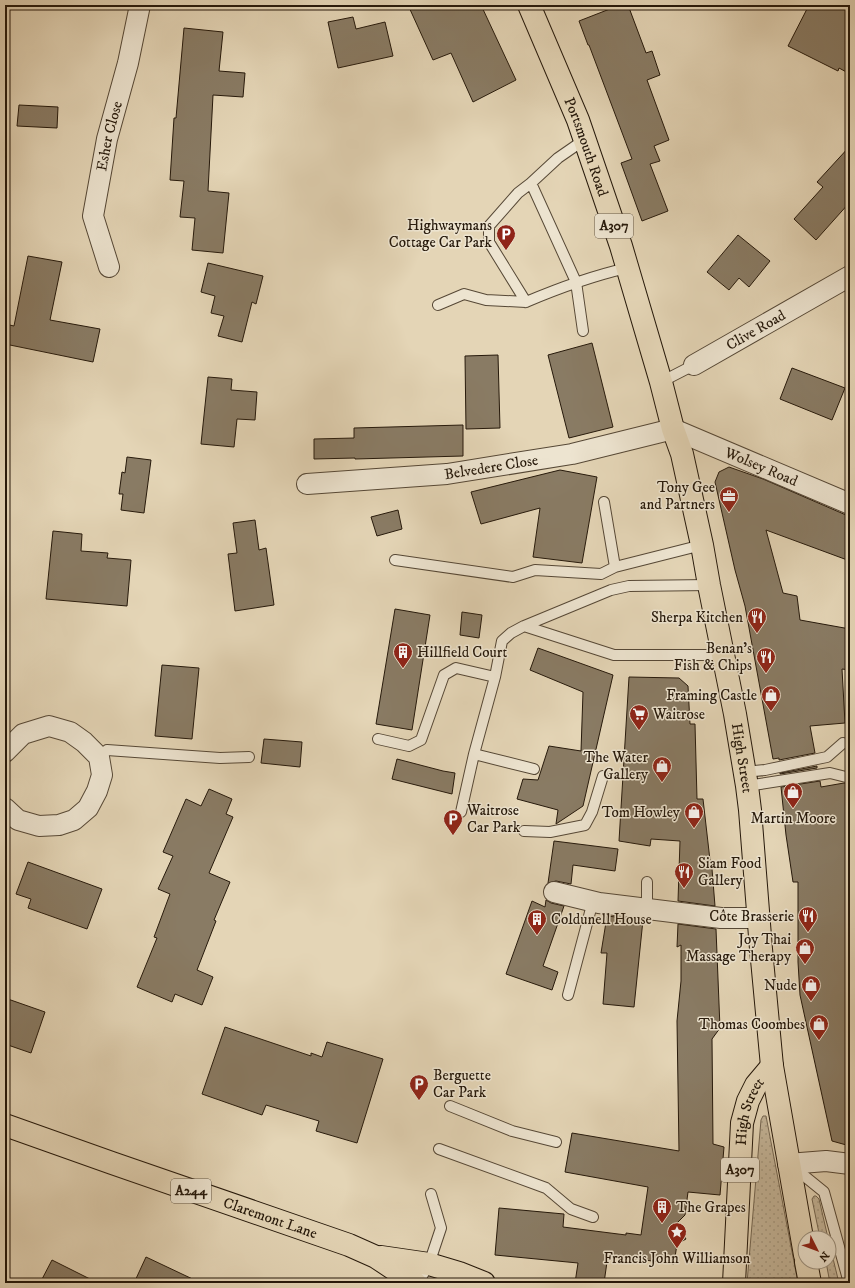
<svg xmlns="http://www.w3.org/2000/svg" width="855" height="1288" font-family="'IM FELL DW Pica',serif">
	<defs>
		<pattern id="park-dots" width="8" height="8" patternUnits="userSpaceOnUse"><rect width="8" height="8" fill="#c4b599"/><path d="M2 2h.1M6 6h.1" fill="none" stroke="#a89b82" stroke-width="1.8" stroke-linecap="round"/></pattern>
	</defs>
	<rect width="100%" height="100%" fill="#e4d5b6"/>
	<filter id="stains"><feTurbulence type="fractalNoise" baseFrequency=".005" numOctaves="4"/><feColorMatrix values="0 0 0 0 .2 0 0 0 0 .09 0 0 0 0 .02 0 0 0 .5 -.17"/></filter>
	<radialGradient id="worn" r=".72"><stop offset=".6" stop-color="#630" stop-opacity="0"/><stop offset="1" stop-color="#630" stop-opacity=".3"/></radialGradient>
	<path fill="url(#park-dots)" stroke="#756752" d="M763,1116H766L798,1283H747L761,1120Z
		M814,1196H816L819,1199L828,1238H820L812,1199Z
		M829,1242L839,1283H830L826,1262H829Z"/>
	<path fill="#897b64" stroke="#26190b" d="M408,5H481L516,80L473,102L451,53L433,60Z
		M620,5H628L646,53L652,51L660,75L647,80L669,140L654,146L660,161L650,164L668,211L642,221L621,163L632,159L589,45H588L579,21Z
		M809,5H850V74L839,68L838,71L788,46Z
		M353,17L356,29L385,22L393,56L338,68L328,22Z
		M184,28L223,32L219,71L245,73L243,97L213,95L208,191L229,193L223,253L192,250L195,218L180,217L184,181L170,180L174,118H176Z
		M19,105L58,107L57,128L17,126Z
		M850,146V202L816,240L794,219L823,187L817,182Z
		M738,235L770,261L749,287L739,278L729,290L707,272Z
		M28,256L62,262L50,320L100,329L93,362L5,344V324L14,326Z
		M208,263L263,276L256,304L252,302L242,342L218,336L224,316L211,313L215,296L201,292Z
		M592,343L613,427L569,438L548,355Z
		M498,355L500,428L466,429L465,356Z
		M792,368L845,388L832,420L780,399Z
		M208,377L232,379L231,390L257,392L255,420L237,419L234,447L201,444Z
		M463,425V456L355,459V458L314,459V439L354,438V428Z
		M127,457L151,460L144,513L121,510L123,494H119L122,472L125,473Z
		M729,467L763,479L846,515H850V561L766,530L783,593L797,596L800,620L850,629V670L842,669L845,723L810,726L815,753L779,760V758L773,759L745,606L735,570L715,482L719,472Z
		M560,470L597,477L582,563L533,557L540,508L481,524L471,492Z
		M398,510L402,529L377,536L371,517Z
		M255,520L259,550L266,548L274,605L235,611L228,554L237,553L233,523Z
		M53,531L82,534L81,551L108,553L107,558L131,560L127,606L46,599Z
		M395,609L430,615L412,730L376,724Z
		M462,612L482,615L479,638L460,635Z
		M538,648L613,675L583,806L556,824L558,810L517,799L523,779L538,780L549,746L581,751L583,692L530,670Z
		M162,665L199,668L192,739L155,736Z
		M629,677L679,678L688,686L690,724H695L697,799H703L711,869H712L715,906L678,901L680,841L651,839L650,846L619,841Z
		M264,739L302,742L300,767L261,763Z
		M397,759L443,771L455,773L452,794L392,779Z
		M817,766V768L780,774V773Z
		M820,781L821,787L844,783L850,784V814L846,828L850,833V1146L832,1141L800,995L798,962V882H793L786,835L781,787Z
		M209,789L232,799L226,814L233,817L209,873L230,882L214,920L216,921L197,970L213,977L202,1005L175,994L172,1002L137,987L157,938L154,937L170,894L158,889L173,856L163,852L186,799L201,806Z
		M554,841L618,849L615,871L573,865L571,884L556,881L548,883Z
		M28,862L102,889L87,929L28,908L31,899L16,894Z
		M546,900L551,903L564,906L543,966L558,972L552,990L506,974L532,901L545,907Z
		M607,916L643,920L634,1007L603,1004L607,953H601Z
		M678,924L716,929L720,1028L712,1039L713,1144L724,1147L720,1195L688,1192L685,1215L676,1224L686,1239L677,1244L674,1264L608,1255L604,1283H575L578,1263L495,1255L499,1208L564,1214L563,1227L626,1235V1233L641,1235L648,1187L565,1172L572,1133L679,1151L677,1021L681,981V945L677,947Z
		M5,998L45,1012L31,1053L5,1044Z
		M225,1027L311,1056V1053L322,1057L327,1042L383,1059L357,1143L316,1131L319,1121L266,1105L262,1115L202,1094Z
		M146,1257L201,1283H134Z
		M52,1260L98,1283H40Z"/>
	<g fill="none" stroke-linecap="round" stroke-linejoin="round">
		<g stroke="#564836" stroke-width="12">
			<path id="lane" d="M531,183L558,158L584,140
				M438,305L464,294L486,300L526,302
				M583,331L576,282L531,183L518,193L489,226V242L526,302C559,288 592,276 627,268
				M661,382L694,365
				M604,502L615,567L702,545
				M395,560L513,577L535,570L601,574L615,567
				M524,626L614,655H724
				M378,739L409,746L421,740L444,675L456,668L495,677
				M474,754L534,769
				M99,757L107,750L220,758L249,757
				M745,772L765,770L827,757L843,743
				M747,786L830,773L850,778
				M461,812L474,754L495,677L502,641L511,633L524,626L611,590L629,586L709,585
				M524,831L550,832L585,825L592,812L603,776
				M647,909V882
				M568,995L593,901
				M450,1106L512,1131L556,1142
				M439,1149L546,1188L571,1209L593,1217
				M792,1166L824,1192L849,1283
				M418,1283L429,1264L441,1228L431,1194"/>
		</g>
		<g stroke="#564836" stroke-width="22">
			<g id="street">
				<path id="s1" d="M109,267L93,216L107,139L128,63L140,5"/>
				<path id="s2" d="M694,365L850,276"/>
				<path id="s3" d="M307,484L447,474L572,454L673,429L850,504"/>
				<path d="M5,752L23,734L49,726L70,732L84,742L99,757L102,775L97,791L88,808L74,820L59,825L39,826L18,820L5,808"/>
				<path d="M554,892L599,903L721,918H759"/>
				<path d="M788,1164L826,1161L850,1164"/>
			</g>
		</g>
		<g stroke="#26190b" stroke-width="24">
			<g id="primary">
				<path id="s4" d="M529,5L578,120L621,246L661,382L673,429L682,454L702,545L709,585L735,714L747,786L750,810L761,949L772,1066L805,1255"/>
				<path id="s5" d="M5,1125L112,1163L349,1245L376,1257L415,1283"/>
				<path d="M381,1257L429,1264L459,1273L484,1283"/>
				<path d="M806,1262L810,1283"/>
				<path id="s6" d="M734,1283L742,1123L748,1101L756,1085L772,1066"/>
			</g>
		</g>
		<use href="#lane" stroke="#ede4d0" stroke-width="10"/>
		<use href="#street" stroke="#ede4d0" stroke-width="20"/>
		<use href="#primary" stroke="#e4d5b6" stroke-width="22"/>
	</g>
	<defs>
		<g id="parking-pin" transform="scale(1)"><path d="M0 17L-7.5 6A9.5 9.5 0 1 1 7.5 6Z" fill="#8f2418" stroke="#ede4d0"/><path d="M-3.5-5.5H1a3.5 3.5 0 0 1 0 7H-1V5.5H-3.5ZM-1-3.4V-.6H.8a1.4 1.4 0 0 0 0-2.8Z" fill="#fff"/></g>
		<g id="office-pin" transform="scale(1)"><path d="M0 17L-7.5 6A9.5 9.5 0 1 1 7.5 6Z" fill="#8f2418" stroke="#ede4d0"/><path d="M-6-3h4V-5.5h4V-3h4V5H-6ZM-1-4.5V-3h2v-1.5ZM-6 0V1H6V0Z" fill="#fff"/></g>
		<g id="restaurant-pin" transform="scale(1)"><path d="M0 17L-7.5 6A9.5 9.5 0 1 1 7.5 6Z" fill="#8f2418" stroke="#ede4d0"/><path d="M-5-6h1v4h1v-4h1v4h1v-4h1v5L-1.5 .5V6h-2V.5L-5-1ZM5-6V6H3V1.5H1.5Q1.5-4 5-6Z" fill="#fff"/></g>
		<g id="building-pin" transform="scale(1)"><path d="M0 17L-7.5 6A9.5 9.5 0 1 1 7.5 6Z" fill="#8f2418" stroke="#ede4d0"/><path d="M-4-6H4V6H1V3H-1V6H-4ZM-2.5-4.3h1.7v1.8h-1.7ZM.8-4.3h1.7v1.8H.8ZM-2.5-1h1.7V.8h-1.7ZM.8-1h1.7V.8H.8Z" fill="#fff"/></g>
		<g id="shop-pin" transform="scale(1)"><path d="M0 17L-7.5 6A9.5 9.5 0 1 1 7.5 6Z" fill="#8f2418" stroke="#ede4d0"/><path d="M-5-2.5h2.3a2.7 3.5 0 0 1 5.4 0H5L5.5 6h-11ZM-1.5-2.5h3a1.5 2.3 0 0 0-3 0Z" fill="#fff"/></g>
		<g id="supermarket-pin" transform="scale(1)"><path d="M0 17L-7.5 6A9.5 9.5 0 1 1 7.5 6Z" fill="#8f2418" stroke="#ede4d0"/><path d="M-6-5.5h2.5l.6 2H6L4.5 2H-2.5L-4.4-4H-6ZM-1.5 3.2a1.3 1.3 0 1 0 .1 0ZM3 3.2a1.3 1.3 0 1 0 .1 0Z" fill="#fff"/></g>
		<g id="sight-pin" transform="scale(1)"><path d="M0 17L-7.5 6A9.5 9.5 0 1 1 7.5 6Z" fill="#8f2418" stroke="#ede4d0"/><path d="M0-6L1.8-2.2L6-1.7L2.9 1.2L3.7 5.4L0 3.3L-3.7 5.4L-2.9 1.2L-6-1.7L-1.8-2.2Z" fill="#fff"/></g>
	</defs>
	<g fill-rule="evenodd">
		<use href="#parking-pin" x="506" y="234"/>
		<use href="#office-pin" x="729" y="496"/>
		<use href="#restaurant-pin" x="757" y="617"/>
		<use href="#building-pin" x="403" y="652"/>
		<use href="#restaurant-pin" x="766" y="657"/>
		<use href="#shop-pin" x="771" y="695"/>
		<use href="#supermarket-pin" x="639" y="714"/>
		<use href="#shop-pin" x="662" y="766"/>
		<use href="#shop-pin" x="793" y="792"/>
		<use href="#shop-pin" x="694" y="812"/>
		<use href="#parking-pin" x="453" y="819"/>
		<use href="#restaurant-pin" x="684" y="872"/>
		<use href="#restaurant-pin" x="808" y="916"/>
		<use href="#building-pin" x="537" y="919"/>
		<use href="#shop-pin" x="805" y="948"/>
		<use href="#shop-pin" x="811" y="985"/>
		<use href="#shop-pin" x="819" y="1024"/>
		<use href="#parking-pin" x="419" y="1084"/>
		<use href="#building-pin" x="662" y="1207"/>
		<use href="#sight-pin" x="677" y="1232"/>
	</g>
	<g text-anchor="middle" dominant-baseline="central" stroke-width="3" stroke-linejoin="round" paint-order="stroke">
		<g fill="#ede4d0" stroke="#625646" stroke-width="1">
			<rect x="595" y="214" width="38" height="24" rx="3"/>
			<rect x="721" y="1158" width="38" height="24" rx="3"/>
			<rect x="171" y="1179" width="40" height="24" rx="3"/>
		</g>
		<g font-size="14" font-weight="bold" fill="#26190b">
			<text x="614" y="226">A307</text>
			<text x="740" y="1170">A307</text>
			<text x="191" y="1191">A244</text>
		</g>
		<g font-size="15" fill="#26190b" stroke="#ede4d0">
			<text stroke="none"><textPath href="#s1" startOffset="135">Esher Close</textPath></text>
			<text stroke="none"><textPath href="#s4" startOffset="153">Portsmouth Road</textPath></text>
			<text stroke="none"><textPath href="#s2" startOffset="71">Clive Road</textPath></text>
			<text stroke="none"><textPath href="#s3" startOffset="185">Belvedere Close</textPath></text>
			<text stroke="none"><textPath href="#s3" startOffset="467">Wolsey Road</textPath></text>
			<text stroke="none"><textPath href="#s4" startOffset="785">High Street</textPath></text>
			<text stroke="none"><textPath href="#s6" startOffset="173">High Street</textPath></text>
			<text stroke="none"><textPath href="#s5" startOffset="281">Claremont Lane</textPath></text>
		</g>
		<g font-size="15" fill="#26190b" stroke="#ede4d0" text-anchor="end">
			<text x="492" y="225">Highwaymans<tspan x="492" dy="17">Cottage Car Park</tspan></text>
			<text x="715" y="487">Tony Gee<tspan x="715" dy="17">and Partners</tspan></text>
			<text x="743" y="617">Sherpa Kitchen</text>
			<text x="752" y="648">Benan's<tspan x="752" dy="17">Fish &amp; Chips</tspan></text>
			<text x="417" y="652" text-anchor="start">Hillfield Court</text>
			<text x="757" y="695">Framing Castle</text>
			<text x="653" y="714" text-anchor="start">Waitrose</text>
			<text x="648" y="757">The Water<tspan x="648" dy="17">Gallery</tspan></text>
			<text x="467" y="810" text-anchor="start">Waitrose<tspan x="467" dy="17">Car Park</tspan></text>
			<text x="680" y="812">Tom Howley</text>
			<text x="793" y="818" text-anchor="middle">Martin Moore</text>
			<text x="698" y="863" text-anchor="start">Siam Food<tspan x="698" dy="17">Gallery</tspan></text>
			<text x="794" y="916">Côte Brasserie</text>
			<text x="551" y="919" text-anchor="start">Coldunell House</text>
			<text x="791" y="939">Joy Thai<tspan x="791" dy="17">Massage Therapy</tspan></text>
			<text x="797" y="985">Nude</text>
			<text x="805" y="1024">Thomas Coombes</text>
			<text x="433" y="1075" text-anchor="start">Berguette<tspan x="433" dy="17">Car Park</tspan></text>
			<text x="676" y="1207" text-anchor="start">The Grapes</text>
			<text x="677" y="1258" text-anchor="middle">Francis John Williamson</text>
		</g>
	</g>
	<rect width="855" height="1288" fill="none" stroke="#e4d5b6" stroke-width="20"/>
	<rect x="6" y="6" width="843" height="1276" fill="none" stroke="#26190b" stroke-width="2"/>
	<rect x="10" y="10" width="835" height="1268" fill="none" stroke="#26190b"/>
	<g transform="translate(817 1250) rotate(132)"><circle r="19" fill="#ede4d0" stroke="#9d9381"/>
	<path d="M0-3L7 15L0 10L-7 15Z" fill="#8f2418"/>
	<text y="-6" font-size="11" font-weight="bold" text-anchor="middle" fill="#26190b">N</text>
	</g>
	<rect width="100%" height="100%" filter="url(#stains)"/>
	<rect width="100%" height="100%" fill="url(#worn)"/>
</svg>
